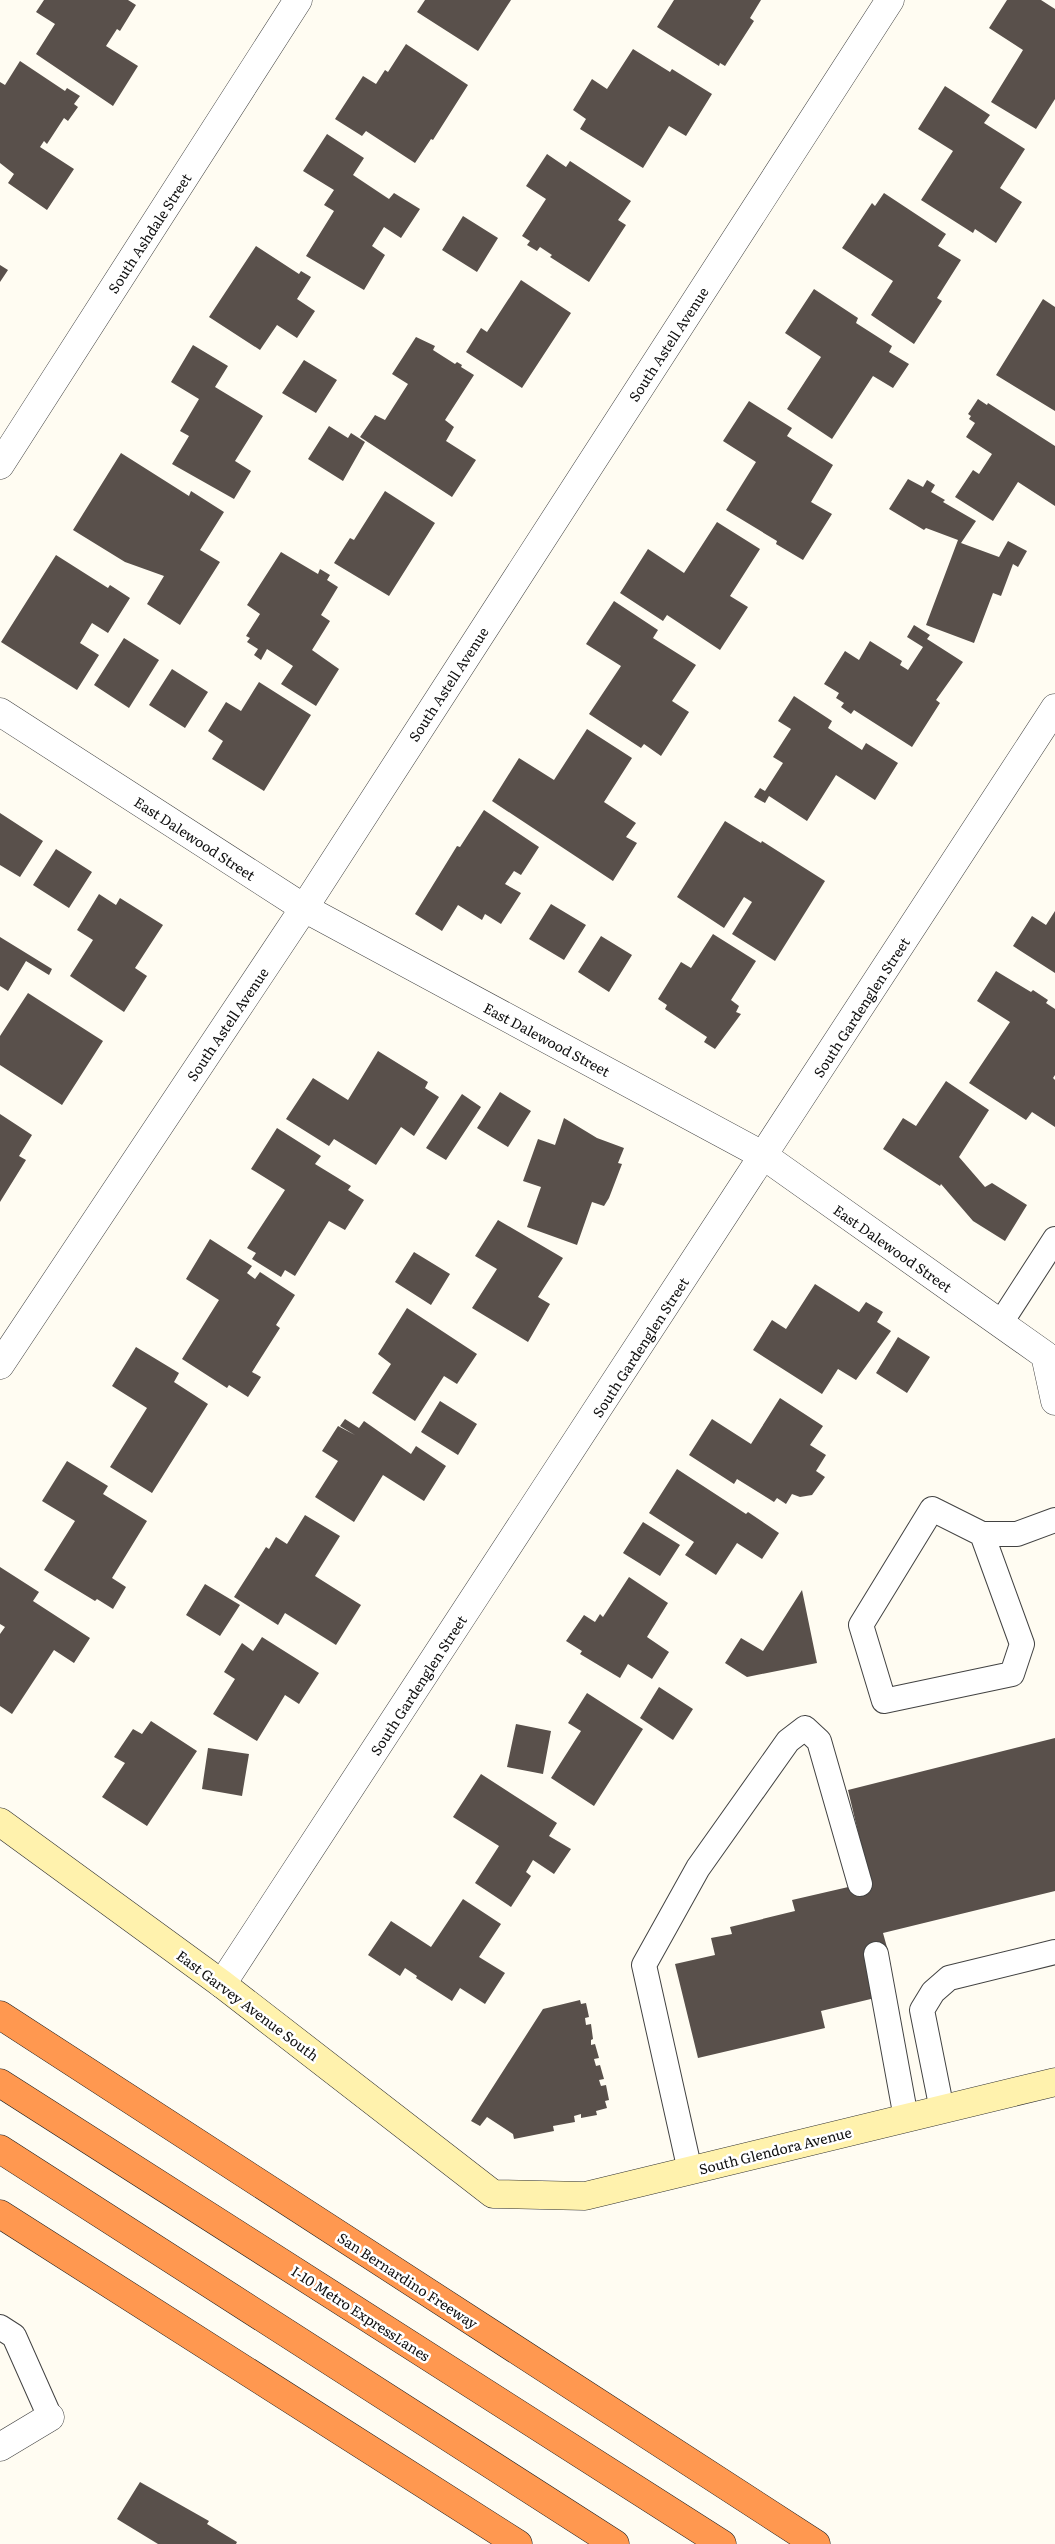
<svg xmlns="http://www.w3.org/2000/svg" width="1055" height="2544" font-family="Literata,serif">
	<rect width="100%" height="100%" fill="#fffcf2"/>
	<path fill="#59504b" d="M44,0H128L136,5L120,31L117,29L106,46L138,66L113,106L36,54L55,24L36,12Z
		M425,0H511L478,51L417,12Z
		M674,0H761L750,18L754,21L725,66L720,63L719,66L657,27Z
		M1007,0H1041L1055,9V99L1036,129L991,102L1023,50L989,28Z
		M406,44L468,85L433,140L431,139L415,163L366,131L362,136L335,119L363,76L376,84L385,70L388,72Z
		M633,49L670,72L672,69L712,94L686,136L669,126L643,168L580,129L586,119L573,110L592,79L607,89Z
		M20,61L65,91L67,88L80,96L74,104L78,107L68,121L64,118L47,144L44,141L40,147L74,169L47,210L8,183L14,174L0,163V82L5,85Z
		M945,86L990,115L984,123L1025,149L1000,188L1022,202L996,243L975,229L973,233L921,200L953,151L918,129Z
		M327,134L364,158L353,175L389,199L394,193L420,209L401,238L384,227L372,246L385,255L364,290L306,256L334,211L324,205L334,190L303,171Z
		M547,154L566,167L570,161L631,201L618,220L626,225L589,282L550,257L552,255L540,247L537,251L527,245L530,241L522,236L546,199L526,186Z
		M884,193L946,234L938,246L961,260L937,298L942,301L914,344L871,315L893,281L842,248L872,203L875,206Z
		M463,216L498,238L477,272L442,250Z
		M256,246L299,274L301,271L311,277L297,299L315,311L297,338L277,325L260,350L209,317Z
		M0,265L8,270L0,282Z
		M521,280L571,313L522,388L466,352L481,328L487,332Z
		M814,289L858,318L856,323L892,346L889,352L909,364L893,388L873,376L832,439L787,409L821,357L785,333Z
		M1043,299L1055,307V411L996,375Z
		M416,337L435,346L433,350L455,364L457,362L462,365L461,367L474,375L445,420L454,427L446,441L476,460L452,497L360,437L375,415L385,420L408,384L392,374Z
		M193,345L228,366L215,387L263,416L235,461L251,471L234,499L172,464L189,436L180,431L199,399L171,382Z
		M304,360L337,380L316,413L282,393Z
		M978,399L987,405L988,403L1055,446V506L1018,482L993,521L955,497L973,470L979,474L992,454L966,437L975,423L969,419L971,416L968,414Z
		M749,401L792,428L787,436L833,465L811,502L832,514L803,560L776,544L777,541L726,510L756,462L723,441Z
		M329,426L348,438L351,433L365,442L343,481L308,459Z
		M121,453L189,496L191,491L224,512L200,550L220,562L180,625L147,604L164,576L125,562L73,530Z
		M908,479L923,487L927,480L935,485L931,492L945,500L943,502L976,521L961,543L999,557L1008,541L1027,551L1018,567L1013,564L1001,596L993,593L974,643L926,625L958,540L926,528L924,530L889,509Z
		M385,491L435,523L389,596L334,563L350,538L354,540Z
		M717,522L760,549L730,596L748,607L720,650L667,615L663,621L620,593L648,549L684,573Z
		M281,552L318,574L320,569L330,575L327,580L338,587L321,615L330,621L312,650L339,669L316,706L281,684L293,666L267,649L261,660L254,655L258,649L247,642L250,638L246,636L260,614L247,605Z
		M56,555L108,588L110,585L130,598L108,633L92,623L80,643L99,655L77,690L1,642Z
		M614,601L658,630L653,638L696,665L672,701L689,712L661,756L644,744L641,748L589,714L621,666L586,644Z
		M914,625L930,635L927,639L963,662L936,700L940,703L912,747L854,710L851,714L841,707L844,703L836,698L839,693L824,684L845,651L859,660L870,641L902,661L900,665L908,670L923,647L907,637Z
		M124,638L159,660L129,708L94,685Z
		M172,669L208,692L185,728L149,705Z
		M259,682L311,715L264,791L212,759L223,741L208,731L226,702L241,711Z
		M794,696L832,721L828,728L862,750L866,743L898,763L875,800L836,775L807,821L769,796L765,803L754,797L760,788L765,791L783,763L773,757L791,729L778,721Z
		M587,729L632,758L604,802L636,823L626,837L637,843L613,881L492,801L519,758L554,780Z
		M484,810L539,847L521,875L514,871L505,884L521,893L501,924L485,914L482,920L458,905L442,931L415,914L457,846L460,847Z
		M0,813L43,841L20,877L0,865Z
		M725,821L761,843L762,841L825,881L775,961L732,934L752,902L744,897L724,928L677,897Z
		M56,849L92,872L69,908L33,885Z
		M99,894L116,905L120,898L163,925L135,968L147,976L124,1012L70,976L93,940L77,930Z
		M551,904L586,925L564,960L529,939Z
		M1055,911V973L1013,946L1032,916L1046,925Z
		M713,934L756,961L731,1000L739,1006L736,1012L741,1014L715,1049L704,1042L707,1037L665,1009L667,1005L658,999L681,962L691,968Z
		M601,936L632,955L609,992L578,972Z
		M0,937L52,969L49,975L26,961L8,991L0,986Z
		M996,971L1031,992L1033,990L1048,1000L1046,1003L1055,1009V1075L1053,1078L1055,1080V1127L1032,1112L1026,1120L969,1083L1010,1022L977,1001Z
		M28,993L103,1041L62,1105L0,1065V1036Z
		M378,1051L428,1082L425,1088L439,1097L414,1136L401,1127L376,1165L334,1139L329,1146L286,1119L313,1078L348,1100Z
		M946,1081L989,1110L959,1157L985,1187L992,1183L1027,1205L1005,1241L973,1221L941,1184L940,1186L883,1149L903,1118L916,1126Z
		M500,1092L531,1111L508,1147L477,1128Z
		M462,1094L481,1107L446,1160L426,1148Z
		M0,1114L32,1135L19,1156L26,1160L0,1202Z
		M564,1118L597,1138L624,1148L618,1163L622,1164L609,1198L604,1206L592,1202L577,1245L527,1227L541,1187L523,1181L538,1139L555,1145Z
		M277,1128L321,1156L315,1164L351,1186L348,1190L364,1200L345,1230L329,1221L295,1276L285,1270L281,1277L252,1259L256,1253L247,1248L285,1190L251,1169Z
		M498,1220L563,1258L538,1297L550,1304L528,1342L472,1308L497,1269L475,1256Z
		M210,1239L252,1266L247,1273L255,1279L260,1272L295,1295L276,1325L280,1328L252,1372L261,1377L248,1397L229,1385L227,1388L182,1359L219,1300L186,1279Z
		M414,1252L450,1274L431,1305L395,1282Z
		M815,1284L859,1312L866,1302L883,1312L877,1322L891,1331L856,1380L838,1369L822,1394L753,1350L772,1320L786,1329Z
		M407,1308L477,1354L457,1384L444,1376L415,1421L372,1393L391,1364L378,1354Z
		M898,1337L930,1357L907,1393L876,1373Z
		M136,1347L179,1373L174,1382L208,1404L152,1493L110,1467L147,1408L112,1386Z
		M780,1398L823,1426L810,1445L826,1455L816,1471L825,1477L812,1495L800,1497L792,1494L786,1504L777,1498L774,1502L737,1479L734,1484L689,1455L712,1419L751,1444Z
		M440,1401L477,1424L458,1455L421,1432Z
		M345,1419L359,1428L364,1421L411,1454L416,1446L446,1466L424,1501L383,1475L354,1522L315,1497L338,1461L322,1451L338,1426L355,1435L340,1426Z
		M67,1461L108,1486L103,1494L147,1521L112,1578L126,1587L113,1609L97,1599L95,1601L44,1570L75,1521L42,1501Z
		M677,1469L746,1514L748,1512L779,1533L762,1559L737,1543L716,1575L685,1555L694,1542L649,1513Z
		M305,1515L340,1536L315,1576L361,1605L336,1645L285,1613L278,1625L234,1597L266,1547L269,1549L276,1537L287,1544Z
		M643,1522L680,1545L660,1576L623,1553Z
		M0,1567L39,1592L33,1601L90,1638L74,1663L54,1650L12,1714L0,1706V1634L5,1627L0,1624Z
		M629,1577L668,1603L647,1637L669,1652L652,1679L628,1664L620,1678L580,1654L582,1651L566,1641L584,1615L595,1622L600,1614L603,1617Z
		M205,1584L240,1605L220,1636L186,1615Z
		M802,1590L817,1663L747,1677L725,1663L741,1638L763,1651Z
		M262,1637L319,1673L299,1704L285,1695L257,1741L213,1714L235,1679L224,1672L242,1643L253,1651Z
		M659,1687L693,1709L673,1740L640,1718Z
		M587,1693L643,1729L594,1806L551,1778L581,1731L568,1723Z
		M151,1721L197,1751L147,1826L102,1797L125,1763L114,1757L133,1729L142,1734Z
		M516,1724L551,1731L543,1774L507,1767Z
		M1055,1738V1891L883,1933L888,1951L865,1957L875,1998L821,2011L825,2028L698,2058L675,1964L715,1955L711,1938L732,1934L730,1927L795,1911L792,1900L870,1882L848,1790Z
		M208,1748L249,1754L242,1796L202,1789Z
		M481,1774L557,1823L549,1836L571,1849L554,1874L533,1860L526,1872L531,1876L511,1907L475,1883L499,1846L453,1817Z
		M463,1899L501,1924L479,1957L505,1973L485,2004L460,1988L452,2001L416,1978L417,1976L405,1968L400,1976L368,1955L391,1921L431,1947Z
		M580,2000L581,2004L586,2003L589,2017L585,2018L586,2025L591,2024L593,2039L591,2040V2045L595,2044L599,2058L594,2059L596,2066L600,2065L604,2079L599,2080L601,2086L606,2085L609,2100L605,2101L607,2108L596,2111L597,2115L581,2118V2114L574,2116L575,2122L553,2126L554,2131L514,2139L513,2134L487,2117L480,2126L471,2121L543,2009Z
		M140,2482L209,2521L207,2524L237,2542L236,2544H158L117,2519Z"/>
	<g fill="none" stroke-linecap="round" stroke-linejoin="round">
		<g stroke="#424242" stroke-width="26">
			<path id="lane" d="M1000,1324L1055,1239
				M982,1534L1022,1644L1012,1674L884,1701L861,1625L932,1509L982,1534H1017L1055,1520
				M876,1954L906,2118
				M942,2110L922,2010L933,1992L949,1978L1055,1952
				M690,2171L644,1965L698,1868L788,1741L805,1728L819,1741L860,1884
				M0,2327L14,2336L50,2417"/>
		</g>
		<g stroke="#424242" stroke-width="29">
			<path id="street" d="M0,465L298,0
				M0,712L304,908L764,1156L1045,1355L1055,1401
				M0,1365L304,908L890,0
				M222,1984L1055,708
				M0,2447L50,2417"/>
		</g>
		<g stroke="#313131" stroke-width="29">
			<path id="secondary" d="M0,1822L222,1984L493,2194L585,2196L1055,2082"/>
		</g>
		<g stroke="#202020" stroke-width="29">
			<path id="highway" d="M0,2015L816,2544
				M0,2083L722,2544
				M0,2149L615,2544
				M0,2214L518,2544"/>
		</g>
		<use href="#lane" stroke="#fff" stroke-width="24"/>
		<use href="#street" stroke="#fff" stroke-width="28"/>
		<use href="#secondary" stroke="#fff2ad" stroke-width="28"/>
		<use href="#highway" stroke="#ff9850" stroke-width="28"/>
	</g>
	<g text-anchor="middle" dominant-baseline="central" stroke-width="5" stroke-linejoin="round" paint-order="stroke">
		<g font-size="14" fill="#0f0f0f" stroke="#fff">
			<text transform="translate(149 233) rotate(-57)">South Ashdale Street</text>
			<text transform="translate(668 344) rotate(-57)">South Astell Avenue</text>
			<text transform="translate(448 684) rotate(-57)">South Astell Avenue</text>
			<text transform="translate(195 838) rotate(33)">East Dalewood Street</text>
			<text transform="translate(861 1007) rotate(-57)">South Gardenglen Street</text>
			<text transform="translate(227 1024) rotate(-56)">South Astell Avenue</text>
			<text transform="translate(547 1039) rotate(28)">East Dalewood Street</text>
			<text transform="translate(893 1248) rotate(35)">East Dalewood Street</text>
			<text transform="translate(640 1347) rotate(-57)">South Gardenglen Street</text>
			<text transform="translate(418 1685) rotate(-57)">South Gardenglen Street</text>
			<text transform="translate(248 2005) rotate(37)">East Garvey Avenue South</text>
			<text transform="translate(775 2150) rotate(-14)">South Glendora Avenue</text>
			<text transform="translate(408 2280) rotate(33)">San Bernardino Freeway</text>
			<text transform="translate(361 2313) rotate(33)">I-10 Metro ExpressLanes</text>
		</g>
	</g>
</svg>
